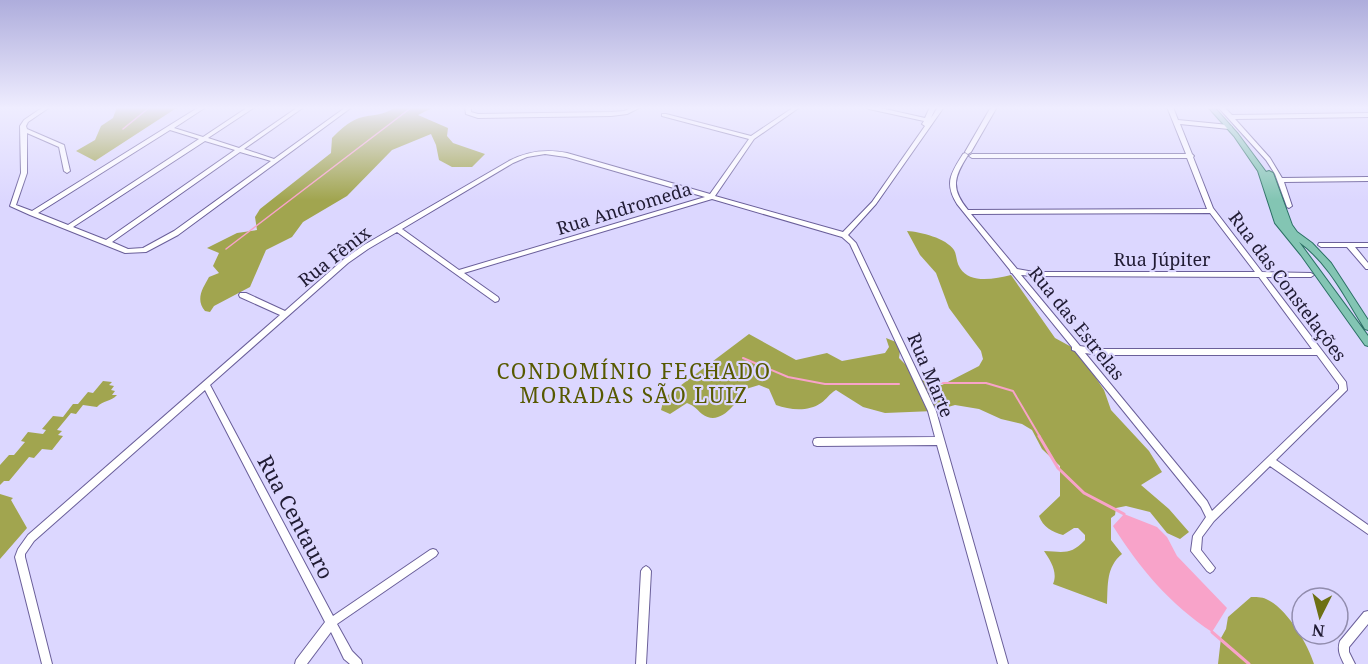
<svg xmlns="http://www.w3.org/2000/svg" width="1368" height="664" font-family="'Noto Serif',serif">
	<rect width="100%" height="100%" fill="#dcd7ff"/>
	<path fill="#a1a54f" d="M117,107H178L95,161L76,151L95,140L101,126L113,118Z
		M395,107H434L418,115L448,128L447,136L453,143L485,154L472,167H452L439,160L436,145L431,134L392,150L347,196L303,222L292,237L266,250L250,287L214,306L210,312L205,311C195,299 203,288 209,277L219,273L213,266L219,253L207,248L237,233L257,230L255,217L260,209L331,153L332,138C340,130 348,122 359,118C373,114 383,116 395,107Z
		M907,231C921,232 946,238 954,250C957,255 956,262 960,268C970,284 994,279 1011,275L1055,338L1077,350L1104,390L1111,410L1149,451L1162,472L1141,485L1169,509L1189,532L1180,539L1167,533L1150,512L1126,506L1116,508L1115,515L1111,518V540L1122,554C1106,567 1108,585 1107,604L1053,584C1058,573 1051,561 1044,551C1064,552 1071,555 1085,540V535L1078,528H1074L1063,535C1052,532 1043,527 1039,516L1060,496V466L1042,449L1032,430L1022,424L1001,419L979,409L955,405L934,411L885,413L863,407L836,390C829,394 827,399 821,403C808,412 790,410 776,405L769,389L759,385L746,389C737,401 721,428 702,414C696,409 695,406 687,403L670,414L661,410L664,398L749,334L796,360L827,353L842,361L885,353L889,347L886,338L901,344L899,358L920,379L931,384L942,385L979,366L983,359L981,351L949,308L936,273L920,255Z
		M103,381L112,382L109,385L114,386L111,390L115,391L112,395H117C111,402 103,400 97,407L83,405L76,414L71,413L57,430L62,431L58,435L63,436L52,450L42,449L34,458L29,457L9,481H4L0,485V465L9,455H14L25,442L21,441L28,432L43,434L46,430L42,429L53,416L63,417L73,404H78L88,392L93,393Z
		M0,494L13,498L11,500L27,528L0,559Z
		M1251,597C1255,597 1262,597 1266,599C1286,607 1308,644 1314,664H1218L1221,638L1226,629L1228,617Z"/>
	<path fill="#f8a3c9" d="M1124,514L1157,527L1167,537L1177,556L1227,608L1212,632C1170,604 1140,569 1113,526Z"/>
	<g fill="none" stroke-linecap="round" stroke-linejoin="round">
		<path stroke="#f8a3c9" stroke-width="1.5" d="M123,129L150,107
			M226,249L412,107"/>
		<path stroke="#f8a3c9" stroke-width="2" d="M743,358L788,377L825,384H899
			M941,383H986L1013,391L1040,437"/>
		<path stroke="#f8a3c9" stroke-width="3" d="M1039,436L1058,468L1084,493L1124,514
			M1212,632L1249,664"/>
		<g stroke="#6a5f9a" stroke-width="2">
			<path id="minor" d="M43,107H50L28,122L26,126L27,129L64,145L70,171L67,173L64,171L59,147L27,133V173L16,205L32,211L199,107H206L174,128L203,137L248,107H255L208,138L239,148L298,107H304L244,149L274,159L346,107H352L178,235L146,252L125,253L30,215L10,206L21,173L20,126L24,120ZM170,130L199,139L68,225L38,213ZM205,141L235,150L106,240L73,227ZM240,152L271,161L174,231L143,248L128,249L112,242Z
				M465,107H471V112L478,114L611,112L624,111L634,107H641L627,114L611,116L478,118L466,114Z
				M794,107H800L754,139L715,196L843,232L872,202L925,126L922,124L924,121L869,109L866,107H876L925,118L930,107H936L931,118L938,107H944L876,204L848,235L856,243L936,411L1008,664H998L937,445L817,446L814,445L813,442L814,439L817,438L935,437L928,411L850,244L842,237L712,199L464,273L498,297L499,299L498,301L495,302L397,232L368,249L348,263L210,385L333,616L430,550L433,549L436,550L438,553L436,556L337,624L352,651L361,660L362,664H350L344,659L331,632L307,664H295L296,660L325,622L205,390L34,541L25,554V557L52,664H42L15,557L18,549L28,535L280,315L240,297L239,295L240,293H246L285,311L344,259L364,245L509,161C528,151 546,149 567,153L710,194L749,139L662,116V114H666L751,136ZM545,154L566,157L705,197L459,270L402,229L513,163L527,157Z
				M991,107H997L971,152L968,154L966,153L965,152Z
				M1167,107H1173L1178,120L1229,125L1232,127L1229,129L1180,124L1192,154L1194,156L1193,157L1213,208L1262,272L1311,273L1314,275L1311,277H1266L1346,382L1347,390L1276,460L1368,525V534L1270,466L1214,521L1202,537L1201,550L1215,568L1213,571L1210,573L1207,571L1191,551L1193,536L1206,517L1201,507L1075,351L1072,350V347L1012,273H1011L1010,270L957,204C944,183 951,173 963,154L965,153L968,155C954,177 950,188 968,210L1207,209L1187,158H972L969,156L972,154H1186ZM1210,213L1255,272H1034L1017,269L971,214ZM1021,275L1034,276L1259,277L1312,349H1098L1080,346ZM1085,353L1098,355H1317L1339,385V389L1212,511L1207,501Z
				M1218,107H1224L1232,115L1368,113V117L1235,119L1270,158L1282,178L1368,177V181L1284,182L1292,206L1289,208L1287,207L1275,174L1266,160Z
				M1319,243H1368V247H1355L1368,263V269H1366L1347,247H1321L1318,245Z
				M646,566L649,568L651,571L646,664H636L641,571L643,568Z
				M1368,611V624L1349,647V652L1355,664H1344C1340,656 1337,650 1340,641L1364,612Z"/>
		</g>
		<g stroke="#2b7065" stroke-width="2">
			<path id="major" d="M1208,107H1214L1238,134L1266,172L1269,171L1273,173L1292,225L1297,232L1312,243L1331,263L1368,320V330L1365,329C1346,299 1329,263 1299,242L1368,336V346L1365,345L1301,255L1275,223L1258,171L1234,136Z"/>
		</g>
		<use href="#minor" fill="#fff" fill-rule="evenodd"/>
		<use href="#major" fill="#83c5b3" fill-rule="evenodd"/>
	</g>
	<linearGradient id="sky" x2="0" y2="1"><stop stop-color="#aeaddc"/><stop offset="0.54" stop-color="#efedff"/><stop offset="1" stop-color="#efedff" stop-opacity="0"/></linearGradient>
	<rect width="1368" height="200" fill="url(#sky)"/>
	<g text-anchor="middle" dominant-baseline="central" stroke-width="4.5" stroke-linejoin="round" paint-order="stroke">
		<g font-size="18" fill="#201b33" stroke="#dcd7ff">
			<text transform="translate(624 208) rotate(-17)">Rua Andromeda</text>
			<text transform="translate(334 256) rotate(-38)">Rua Fênix</text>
			<text x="1162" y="259">Rua Júpiter</text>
			<text transform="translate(1288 286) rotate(53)">Rua das Constelações</text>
			<text transform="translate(1077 323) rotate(51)">Rua das Estrelas</text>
			<text transform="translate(931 375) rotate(67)">Rua Marte</text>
		</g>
		<g font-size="21" letter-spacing="1.5" fill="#575900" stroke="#dcd7ff">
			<text x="634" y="371">CONDOMÍNIO FECHADO<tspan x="634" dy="24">MORADAS SÃO LUIZ</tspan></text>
		</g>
		<g font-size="21" fill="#201b33" stroke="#dcd7ff">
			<text transform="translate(296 517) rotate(62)">Rua Centauro</text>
		</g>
	</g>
	<g transform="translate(1320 616) rotate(186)"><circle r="28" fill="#dcd7ff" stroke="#918cad" stroke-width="1.5"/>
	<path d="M0-4.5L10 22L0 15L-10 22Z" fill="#6d7014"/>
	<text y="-9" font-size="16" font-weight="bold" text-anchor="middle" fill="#201b33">N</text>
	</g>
</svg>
